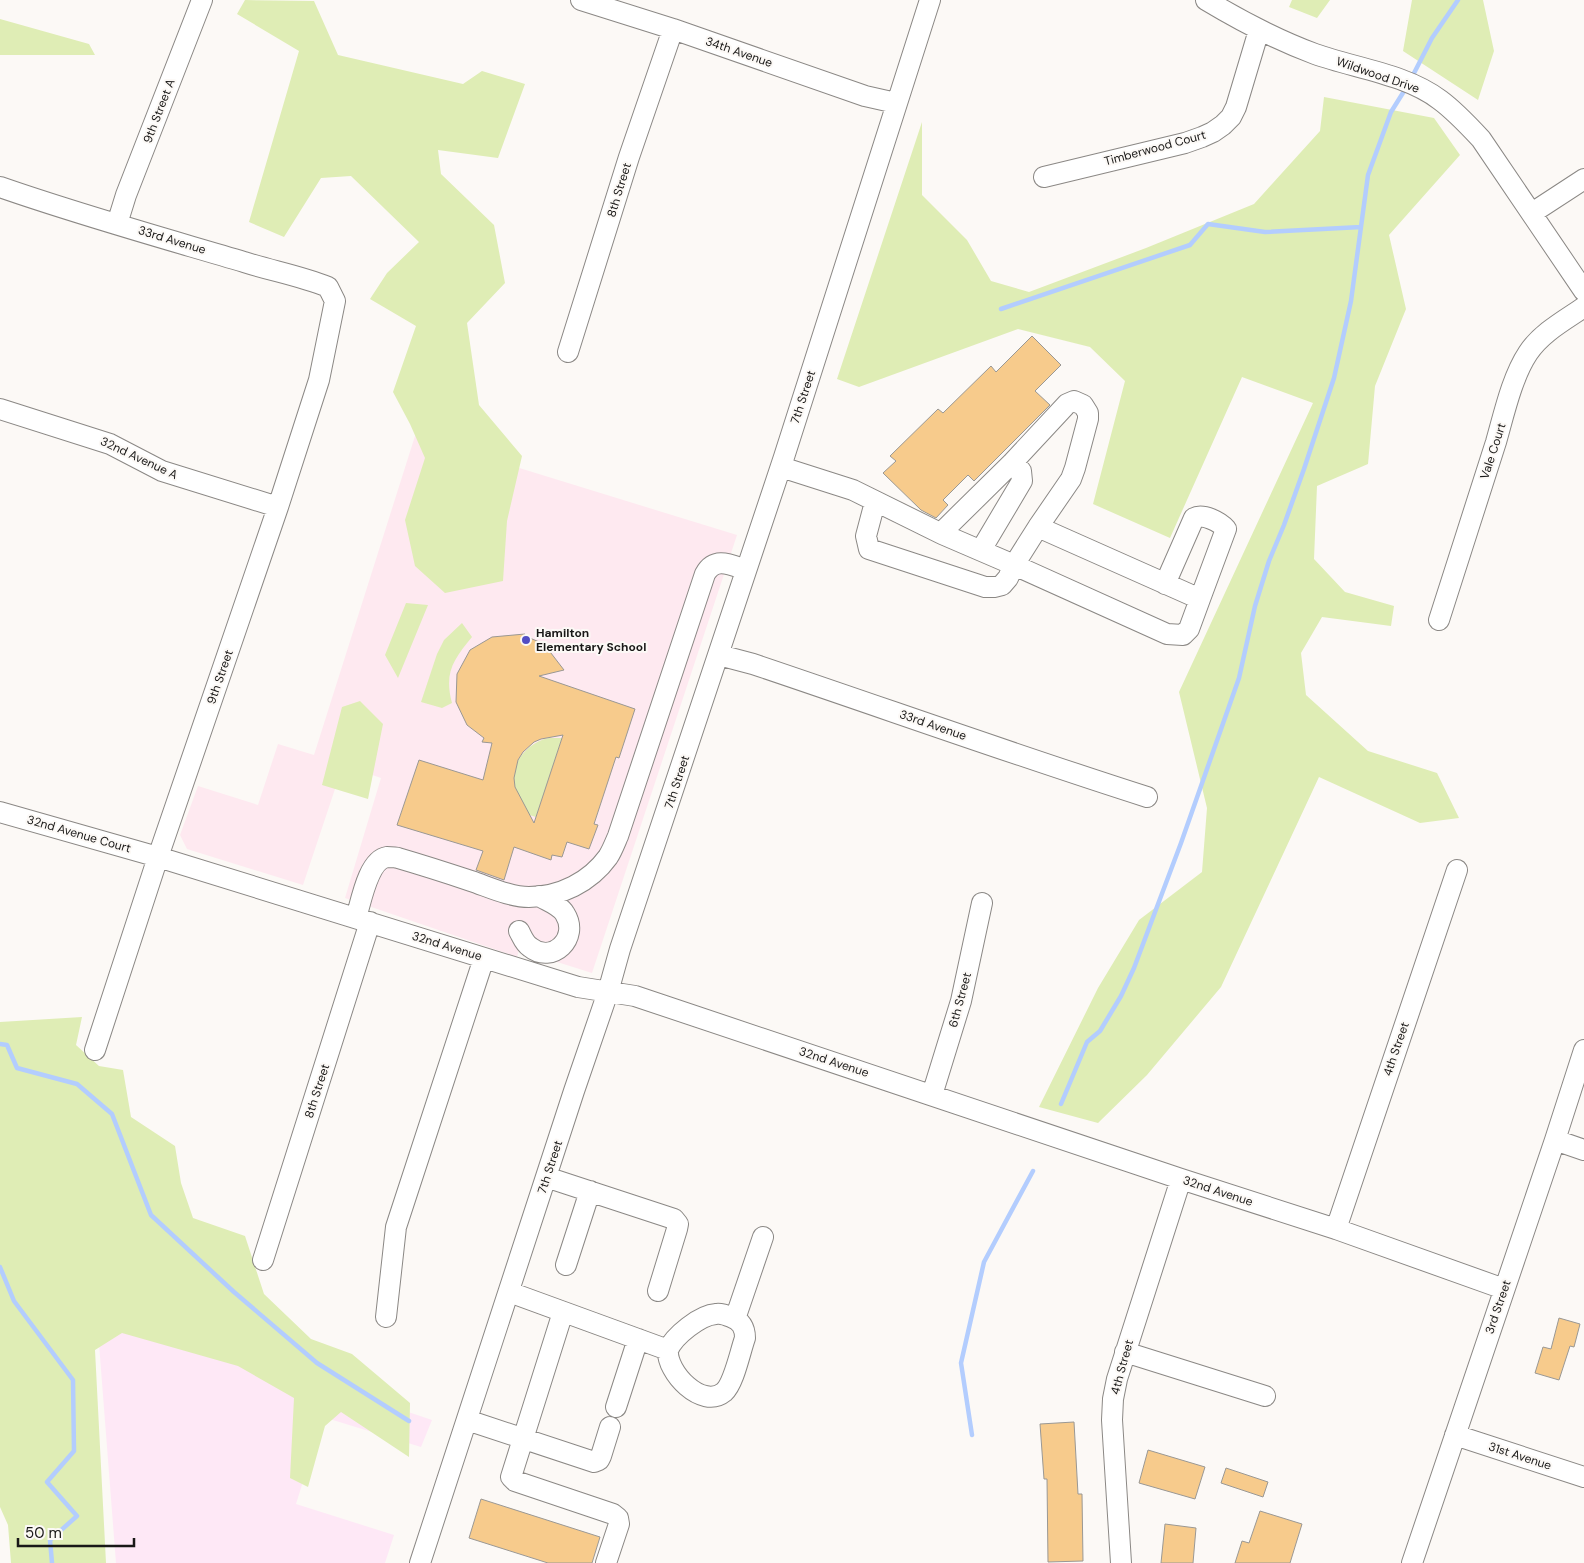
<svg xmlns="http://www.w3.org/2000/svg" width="1584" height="1563" font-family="'DM Sans',sans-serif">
	<rect width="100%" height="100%" fill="#fcf9f6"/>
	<path fill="#fee8f6" d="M97,1318L248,1358L432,1420L421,1447L323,1417L296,1504L394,1535L385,1563H116Z"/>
	<path fill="#fee9f0" d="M415,436L737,535L592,973L519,950L517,957L345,898L381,778L343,765L303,885L187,849L180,835L198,786L258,805L278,744L314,755Z"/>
	<path fill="#dfedb5" d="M245,0L314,1L338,55L463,84L482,71L525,84L498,158L438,150L441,174L494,225L505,283L467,323L479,405L522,456L507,521L503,581L445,593L415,566L405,520L425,458L410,424L393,392L416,326L370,299L387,273L419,242L351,176L321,178L284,237L249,222L299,51L237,14Z
		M1292,0H1330L1317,18L1289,7Z
		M1412,0H1483L1494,51L1478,100L1403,51Z
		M0,19L89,44L95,55H0Z
		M1324,97L1434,118L1460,155L1389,235L1406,309L1375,386L1368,464L1317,486L1314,559L1345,592L1394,606L1391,626L1322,617L1301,653L1306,695L1368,751L1437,773L1459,818L1420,823L1319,777L1221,987L1147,1075L1098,1123L1039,1107L1098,988L1139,920L1202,872L1207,808L1179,692L1313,403L1242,377L1170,538L1093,504L1125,381L1090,347L1018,329L859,387L837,379L922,122V195L967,240L991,281L1029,292L1146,248L1254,204L1320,131Z
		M406,603L428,605L398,678L385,655Z
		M462,623L472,637C453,660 444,673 452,703L442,708L421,702L437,654L444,640Z
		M360,701L383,724L368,799L322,785L342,707Z
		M549,738H562L536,817L526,814C523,806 518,797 515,788C508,765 527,742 549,738Z
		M82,1017L76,1045L99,1066L123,1070L131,1117L175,1146L181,1183L193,1218L245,1236L264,1294L311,1339L352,1354L410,1403L409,1457L341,1412L325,1426L308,1487L290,1478L294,1398L238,1366L122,1333L95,1350L106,1563H11L8,1525L0,1507V1022Z"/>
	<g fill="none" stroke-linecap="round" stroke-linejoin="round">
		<path stroke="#b3cdfe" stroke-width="4.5" d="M1411,79L1432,38L1458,0
			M1001,309L1190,245L1208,224L1265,232L1361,227
			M0,1044L7,1045L17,1068L77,1084L112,1114L151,1215L234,1292L317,1363L409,1421
			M1061,1104L1087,1042L1100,1031L1121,996L1134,968L1181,843L1239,678L1255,606L1269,561L1284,525L1304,469L1334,378L1351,301L1368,175L1391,112L1406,88
			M0,1267L14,1301L73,1380L74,1451L47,1482L77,1516L50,1540L52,1563
			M972,1435L961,1363L984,1262L1033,1171"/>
	</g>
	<path fill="#f7cb8c" stroke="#9a9894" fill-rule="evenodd" d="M1032,336L1061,365L1035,391L1050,405L974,481L968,475L943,500L948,505L936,518L921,510L883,473L896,461L890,456L938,409L943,413L991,366L996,372Z
		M525,634V636L544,644L564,670L539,676L635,709L619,758L616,757L594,824L598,825L589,849L567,842L562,857L552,855L551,860L514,847L504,880L476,870L483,851L397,825L419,760L483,780L492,743L482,742L484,738L467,725L456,702L457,674L470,650L492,637ZM563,735L534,823L515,787L514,778L518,760L523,752L534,742L541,739Z
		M1559,1318L1580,1324L1574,1347L1570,1346L1559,1380L1535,1373L1543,1347L1551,1349Z
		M1074,1422L1078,1494H1082L1083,1561L1048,1562L1047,1479H1044L1040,1424Z
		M1148,1450L1205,1467L1195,1499L1139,1483Z
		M1226,1468L1268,1482L1263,1497L1221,1483Z
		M481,1499L600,1537L592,1563H548L469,1538Z
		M1260,1511L1302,1524L1290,1563H1235L1242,1541L1249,1543Z
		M1165,1524L1196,1528L1193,1563H1161Z"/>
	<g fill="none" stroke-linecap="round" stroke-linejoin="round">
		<g stroke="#8b8885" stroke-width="22">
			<path id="minor" d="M581,0L673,29L865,96L896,103
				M1206,0C1241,21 1277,40 1315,54C1354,68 1406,74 1440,100C1455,111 1468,125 1481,139L1584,291
				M1044,177L1185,143L1202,137L1213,132L1223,125L1231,117L1236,107L1259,30
				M0,187C80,215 163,238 244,262C272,271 301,276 328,287L335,301L319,380L278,507L158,857L95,1050
				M1532,213L1584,179
				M117,224L126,195L202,0
				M568,352L629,157L673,29
				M0,409L110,444L162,471L278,507
				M781,467L853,490L942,534L1014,565L1167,634L1183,635L1189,629L1200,599L1038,527
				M875,502L866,536L869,549L985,587H994L1002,585L1008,578L1014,565L1038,527L1071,479L1075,468L1088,419V413L1083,405L1074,401L1067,404L1013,462L944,530L942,534
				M981,550L1022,481L1021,471L1013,462
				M1165,584L1194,518C1203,513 1220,522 1226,529L1200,599
				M1439,620C1458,561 1477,501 1496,442C1504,414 1512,377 1528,353C1541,333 1565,320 1584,307
				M719,655L753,664C884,708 1015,755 1147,797
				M0,812L158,857L578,987L635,996L1181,1179L1336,1229L1504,1289
				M356,918C361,902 368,860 387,857C390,857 395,857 398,858C422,865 447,873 471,881C489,887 510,897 529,897C560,897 590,882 608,857C612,851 615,843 618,836L705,574C715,556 731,565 746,570
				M519,931C522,936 524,943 530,947C552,965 580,938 565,914C560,905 547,901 539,896
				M932,1095L961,1001L982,903
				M1555,1140L1584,1150
				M546,1177L674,1219L678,1224L677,1229L658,1291
				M1336,1229L1457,870
				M263,1260L370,922
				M566,1265L590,1191
				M509,1292L668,1350C666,1372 702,1410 724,1392C734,1383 740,1352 745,1338C745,1327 741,1321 731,1317C726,1315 721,1313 716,1314C700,1315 674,1336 668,1350
				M563,1312L511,1477L515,1481L613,1514L618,1518L619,1524L606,1563
				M386,1317L396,1227L484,958
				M735,1319L763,1237
				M1125,1352L1265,1396
				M616,1407L638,1339
				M467,1420L594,1462L599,1460L601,1456L610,1427
				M1455,1435L1584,1477
				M420,1563L574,1091L608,992L620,949L784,457L930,0
				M1121,1563L1112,1420L1113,1399L1117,1379L1181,1179
				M1412,1563L1555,1140L1584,1050"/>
		</g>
		<use href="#minor" stroke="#fff" stroke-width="20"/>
	</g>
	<circle fill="#534dc4" stroke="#fcf9f6" stroke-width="2" cx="526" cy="640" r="5"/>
	<g text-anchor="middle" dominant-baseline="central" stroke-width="4" stroke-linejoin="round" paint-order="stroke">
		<g font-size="12" fill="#191817" stroke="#fcf9f6">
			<text transform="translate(739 52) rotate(19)">34th Avenue</text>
			<text transform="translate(1378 75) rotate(19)">Wildwood Drive</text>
			<text transform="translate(159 111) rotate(-69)">9th Street A</text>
			<text transform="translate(1155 148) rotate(-15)">Timberwood Court</text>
			<text transform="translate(619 190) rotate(-73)">8th Street</text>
			<text transform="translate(172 240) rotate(17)">33rd Avenue</text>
			<text transform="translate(803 397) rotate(-72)">7th Street</text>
			<text transform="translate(1493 451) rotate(-72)">Vale Court</text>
			<text transform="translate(139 458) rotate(25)">32nd Avenue A</text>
			<text transform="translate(220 677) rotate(-71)">9th Street</text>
			<text transform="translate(933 725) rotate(19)">33rd Avenue</text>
			<text transform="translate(677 782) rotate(-72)">7th Street</text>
			<text transform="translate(79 834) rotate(16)">32nd Avenue Court</text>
			<text transform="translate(447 946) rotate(17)">32nd Avenue</text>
			<text transform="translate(960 1000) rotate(-75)">6th Street</text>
			<text transform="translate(1396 1049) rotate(-71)">4th Street</text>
			<text transform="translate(834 1062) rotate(18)">32nd Avenue</text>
			<text transform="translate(317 1091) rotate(-72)">8th Street</text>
			<text transform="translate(550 1167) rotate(-72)">7th Street</text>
			<text transform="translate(1218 1191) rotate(18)">32nd Avenue</text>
			<text transform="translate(1498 1307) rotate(-71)">3rd Street</text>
			<text transform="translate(1122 1367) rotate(-75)">4th Street</text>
			<text transform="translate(1520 1456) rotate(18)">31st Avenue</text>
		</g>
		<g font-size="12" font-weight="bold" fill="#191817" stroke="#fcf9f6" text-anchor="start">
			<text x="536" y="633">Hamilton<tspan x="536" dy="14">Elementary School</tspan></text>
		</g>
	</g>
	<path d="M18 1538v8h116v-8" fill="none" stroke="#191817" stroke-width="2.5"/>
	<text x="25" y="1538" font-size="15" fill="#191817" stroke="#fcf9f6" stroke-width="4" paint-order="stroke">50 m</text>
</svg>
